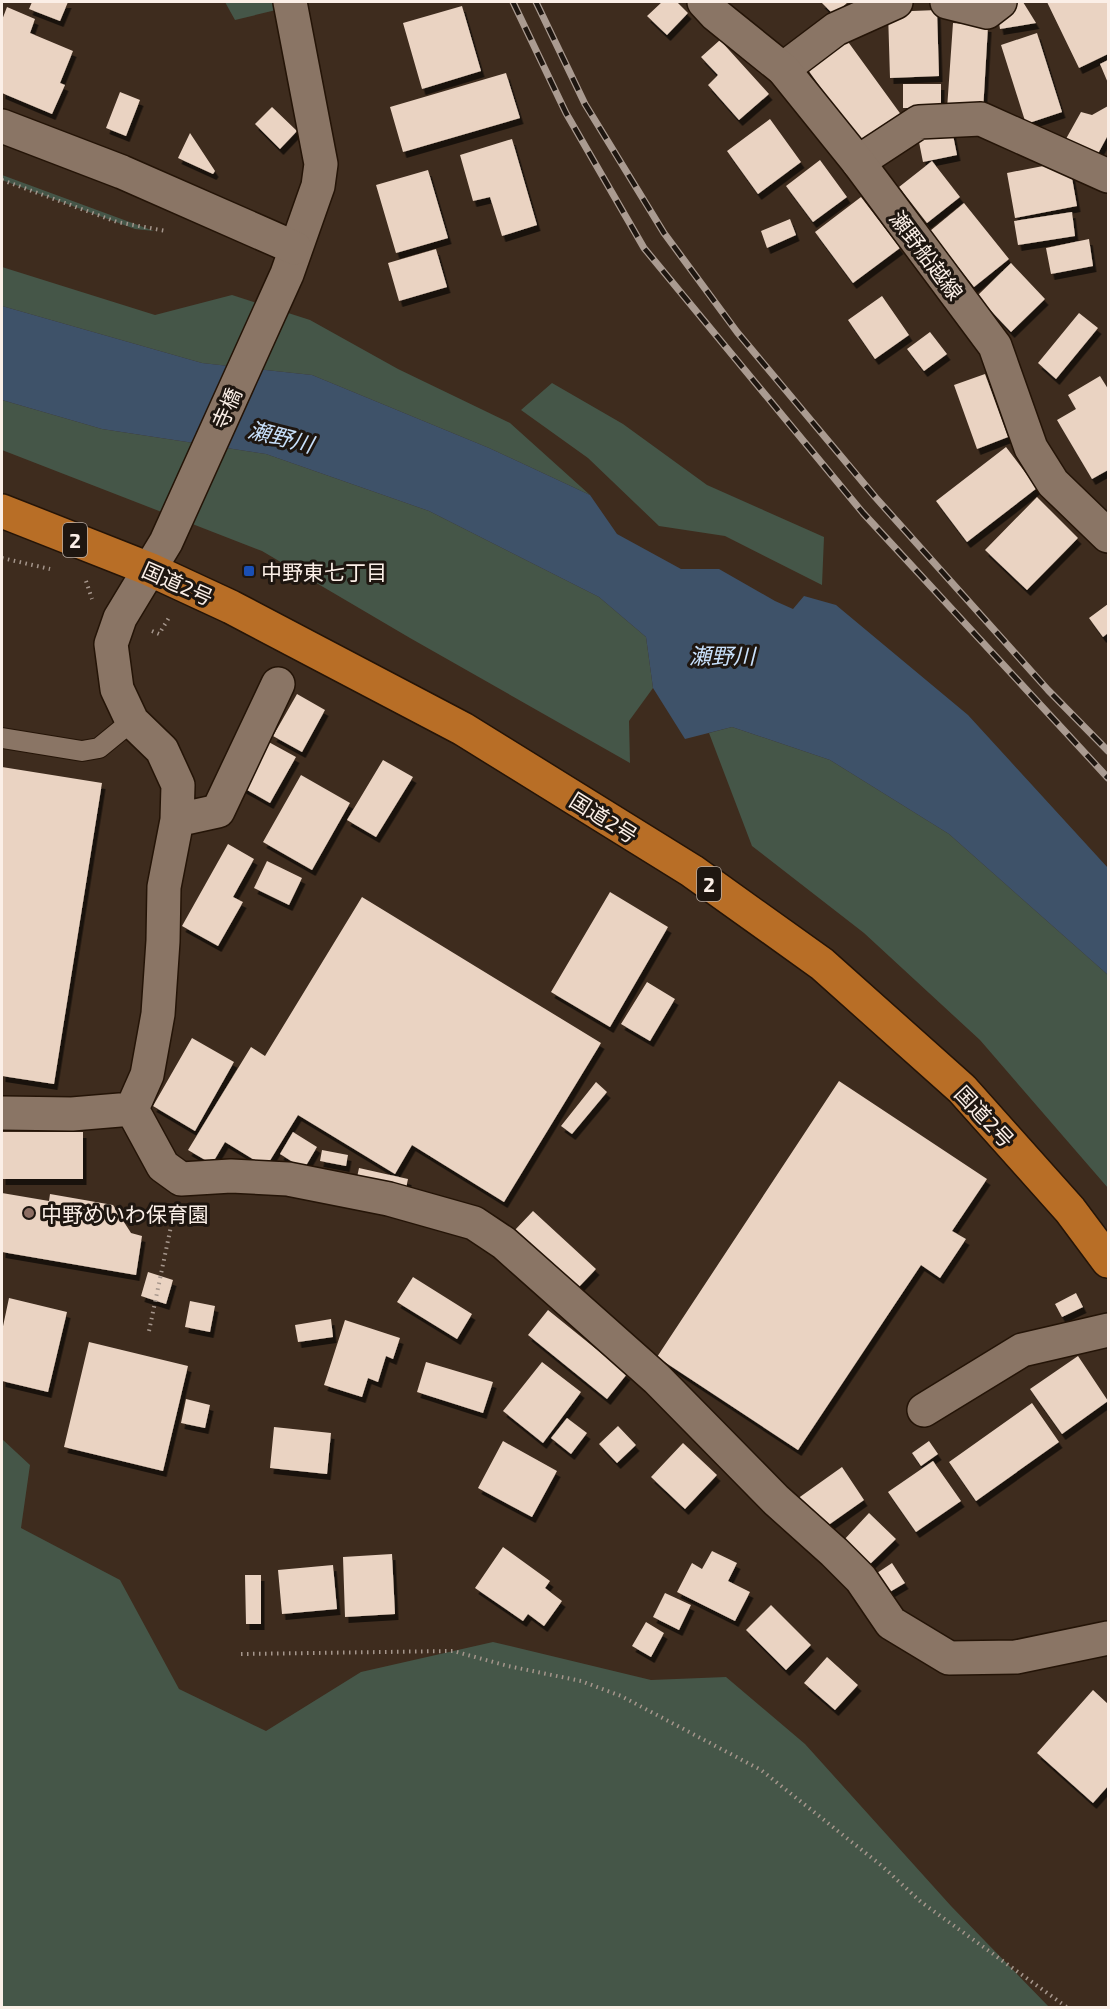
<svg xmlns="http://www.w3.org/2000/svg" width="1110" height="2009" font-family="'Exo 2','Noto Sans JP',sans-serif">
	<defs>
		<filter id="shadow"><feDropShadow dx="3.5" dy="6" stdDeviation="0" flood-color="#0009"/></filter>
	</defs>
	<rect width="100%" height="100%" fill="#3e2c1e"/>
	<path fill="#455648" d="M225,2H276V10L235,20Z
		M2,175L154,231L135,229L2,180Z
		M2,267L155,315L232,295L310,320L398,369L510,423L590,495L489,448L312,375L202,363L2,306Z
		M552,383L623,424L707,485L824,537L822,585L725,536L659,526L588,458L521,410Z
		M2,400L102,429L266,454L429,511L599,597L646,637L653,688L629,721L630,763L410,638L262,551L2,450Z
		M732,727L830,760L949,834L1108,975V1188L980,1040L864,933L752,846L709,733Z
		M2,1439L30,1465L21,1528L120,1580L179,1689L266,1731L361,1672L493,1642L651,1680L726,1677L805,1744L951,1906L1049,2007H2Z"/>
	<path fill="#3e5269" d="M2,306L202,363L312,375L489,448L590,495L617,534L681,569H719L775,601L793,609L804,596L836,605L968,715L1108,868V975L949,834L830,760L732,727L685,739L653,688L646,637L599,597L429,511L266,454L102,429L2,400Z"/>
	<path fill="#ead3c2" filter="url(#shadow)" d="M32,2H68L60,21L29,9Z
		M662,2H677L688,13L667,35L647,16Z
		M821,2H848L834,15Z
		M1019,2H1023L1036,23L1000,29L997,11Z
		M1047,2H1108V54L1079,68Z
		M462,6L481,71L422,89L403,23Z
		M7,7L35,19L30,33L73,51L60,83L65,85L52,114L2,93V20Z
		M937,10L939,76L890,78L888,12Z
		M953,23L988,26L983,111L947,109Z
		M1037,33L1062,112L1026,124L1001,45Z
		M846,39L902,116L861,144L806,67Z
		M720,40L769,94L739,120L708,85L718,75L701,57Z
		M1108,60V83L1100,64Z
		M506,73L520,118L403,152L390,107Z
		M903,84H941V108H903Z
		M120,92L140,100L126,136L106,128Z
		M1108,106V135L1093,163L1062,146L1081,112L1092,115Z
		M272,107L297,131L280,149L255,124Z
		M770,119L801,162L758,194L727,151Z
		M952,130L957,155L923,162L918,137Z
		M190,133L215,171L213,174L178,158Z
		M512,139L537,225L502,236L490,197L473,201L460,155Z
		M820,160L847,197L813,222L786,186Z
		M932,161L960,197L927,223L899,187Z
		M1069,161L1077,206L1015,218L1007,173Z
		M428,170L448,238L396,253L376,185Z
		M861,197L900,248L853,283L815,232Z
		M964,203L1009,259L974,287L930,231Z
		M1072,212L1075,236L1018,245L1014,221Z
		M790,219L796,235L767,248L761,231Z
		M1089,239L1093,266L1051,274L1046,248Z
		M436,249L447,287L399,301L388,263Z
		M1011,263L1045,299L1011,332L977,296Z
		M882,296L909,335L875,359L848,320Z
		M1079,313L1098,328L1056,379L1038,363Z
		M930,332L947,354L924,371L907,349Z
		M985,374L1008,437L977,449L954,385Z
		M1100,376L1108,389V470L1092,479L1057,420L1076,409L1068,395Z
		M1006,447L1037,488L967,542L936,501Z
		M1037,497L1078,538L1027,590L985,550Z
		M1108,604V633L1103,637L1089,618Z
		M297,694L325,710L302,752L273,736Z
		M265,740L296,757L270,803L240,786Z
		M383,760L413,777L376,837L347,820Z
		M2,767L102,783L54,1084L2,1076Z
		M301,775L350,803L312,870L263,842Z
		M228,844L254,859L233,897L243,902L218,946L182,926Z
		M267,861L302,878L289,905L254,888Z
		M610,892L668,927L610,1027L551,992Z
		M362,897L601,1043L504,1202L412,1145L395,1174L298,1115L266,1167L225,1142L212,1164L188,1150L251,1047L265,1056Z
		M647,982L675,999L650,1041L621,1024Z
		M192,1038L234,1062L195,1131L153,1106Z
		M839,1081L987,1179L952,1231L966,1239L940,1278L921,1265L798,1450L657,1357Z
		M596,1082L607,1092L572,1134L561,1126Z
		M2,1132H83V1179H2Z
		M293,1132L317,1147L304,1169L280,1154Z
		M322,1150L348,1155L346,1166L320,1161Z
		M359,1168L408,1179L405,1193L356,1182Z
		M2,1193L49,1201L50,1194L113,1205L131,1233L142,1236L136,1275L2,1252Z
		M533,1211L596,1269L577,1289L514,1231Z
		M148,1272L173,1280L166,1304L141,1296Z
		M413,1277L472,1314L457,1339L397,1302Z
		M1076,1293L1083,1307L1062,1317L1055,1304Z
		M9,1298L67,1312L48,1392L2,1381V1331Z
		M190,1301L215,1306L210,1332L185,1327Z
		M548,1310L627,1374L607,1399L528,1335Z
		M331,1319L333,1337L298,1342L295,1325Z
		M345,1320L400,1338L393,1359L386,1356L378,1382L368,1378L362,1397L324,1385Z
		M89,1342L188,1366L163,1471L64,1447Z
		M1078,1356L1108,1401L1062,1434L1030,1389Z
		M426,1362L493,1382L483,1413L417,1392Z
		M542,1362L581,1392L543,1443L503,1411Z
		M186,1399L210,1405L205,1428L181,1423Z
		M1032,1403L1059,1442L976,1501L949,1462Z
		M567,1418L587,1433L571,1454L551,1438Z
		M618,1426L636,1445L617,1463L599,1444Z
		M274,1427L331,1433L327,1474L270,1468Z
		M503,1441L557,1471L532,1517L478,1488Z
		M929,1441L938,1454L921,1466L912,1453Z
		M683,1443L717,1475L685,1509L651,1477Z
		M933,1461L961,1501L916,1532L888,1492Z
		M842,1467L864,1500L820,1531L797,1499Z
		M869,1513L896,1539L868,1566L843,1541Z
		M503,1547L550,1581L545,1588L562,1601L544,1626L528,1614L523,1621L475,1588Z
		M712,1551L737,1563L728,1581L750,1592L735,1621L677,1592L692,1563L702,1569Z
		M392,1554L395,1614L345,1617L343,1557Z
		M892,1563L905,1583L883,1596L871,1577Z
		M333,1565L337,1609L282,1614L278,1570Z
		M245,1575H261V1624H246Z
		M665,1593L691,1605L679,1630L653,1617Z
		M771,1605L811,1645L786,1670L746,1630Z
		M646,1622L664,1633L651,1657L632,1646Z
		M827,1657L858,1685L835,1710L804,1683Z
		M1093,1690L1108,1704V1786L1093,1803L1037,1753Z"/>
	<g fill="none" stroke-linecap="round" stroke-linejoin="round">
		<g stroke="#241407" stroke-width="22">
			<path id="service" d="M2,738L82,751L99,748L132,721"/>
		</g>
		<g stroke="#241407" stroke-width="36">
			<path id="minor" d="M947,2L987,12L1000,2
				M783,69L836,29L896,2
				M858,162L919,122L981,119L1108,176
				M177,820L218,811L278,684
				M132,1109L163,1166L181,1179L231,1176L288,1179L389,1199L474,1223L504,1243L657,1379L776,1500L834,1552L861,1579L891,1623L949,1658L1016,1657L1108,1638
				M132,1109L147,1075L158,1014L163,941L164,887L177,820L178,785L162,750L132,721L117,689L111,644L120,618L166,542L287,274L318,186L321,164L290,2
				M2,1113L72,1114L132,1109
				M924,1410L1022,1350L1108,1330"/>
		</g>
		<g stroke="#241407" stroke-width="36">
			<path id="tertiary" d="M2,126L122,172L295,248"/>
		</g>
		<g stroke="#241407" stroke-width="36">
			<path id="secondary" d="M704,2L716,15L783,69L858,162L995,346L1031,448L1053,483L1108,536"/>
		</g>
		<g stroke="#241407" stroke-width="36">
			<path id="trunk" d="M2,511L149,569L231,607L463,729L692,871L822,964L962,1089L1070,1210L1108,1261"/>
		</g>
		<path stroke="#a5968c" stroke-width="4" stroke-dasharray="1.5 4.5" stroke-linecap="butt" d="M2,180L117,222L166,231
			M2,558L50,569
			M86,581L92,599
			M152,631L159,634L170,616
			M149,1331L174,1212
			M241,1654L453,1651L508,1666L581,1681L621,1696L761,1770L882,1866L921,1902L1068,2008"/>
		<use href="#service" stroke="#8a7565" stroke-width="20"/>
		<use href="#minor" stroke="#8a7565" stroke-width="33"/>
		<use href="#tertiary" stroke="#8a7565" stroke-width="33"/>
		<use href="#secondary" stroke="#8a7565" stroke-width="33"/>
		<use href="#trunk" stroke="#b86e26" stroke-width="33"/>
		<g stroke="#aa9b91" stroke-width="7">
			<path id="rail" d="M513,2L566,113L644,248L863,513L1108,778
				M536,2L585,104L664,233L737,332L876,498L1048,690L1108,751"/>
		</g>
		<use href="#rail" stroke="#1e1610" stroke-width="4.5" stroke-dasharray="14" stroke-linecap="butt"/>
	</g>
	<rect fill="#1a4fb4" stroke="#1e1610" stroke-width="2" x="243" y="565" width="12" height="12" rx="3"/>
	<circle fill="#8d6e63" stroke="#1e1610" stroke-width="2" cx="29" cy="1213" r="6"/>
	<g text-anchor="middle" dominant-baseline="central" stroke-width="6" stroke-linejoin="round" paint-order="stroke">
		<g fill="#1e1610" stroke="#b9aea6" stroke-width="1.5">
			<rect x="63" y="523" width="24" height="34" rx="4.5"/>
			<rect x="697" y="867" width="24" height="34" rx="4.5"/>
		</g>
		<g font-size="20" font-weight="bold" fill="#fbefe7">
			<text x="75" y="540">2</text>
			<text x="709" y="884">2</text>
		</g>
		<g font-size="21" fill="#fbefe7" stroke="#1e1610">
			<text transform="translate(927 255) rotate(53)">瀬野船越線</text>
			<text transform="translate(226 408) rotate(-66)">寺橋</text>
			<text transform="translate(178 583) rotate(24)">国道2号</text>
			<text transform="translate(604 817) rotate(32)">国道2号</text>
			<text transform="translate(985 1116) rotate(47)">国道2号</text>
		</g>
		<g font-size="21" fill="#fbefe7" stroke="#1e1610" text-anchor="start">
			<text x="261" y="571">中野東七丁目</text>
			<text x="41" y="1213">中野めいわ保育園</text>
		</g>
		<g font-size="22" font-style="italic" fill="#c9e1fc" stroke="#1e1610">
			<text transform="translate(281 436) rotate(14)">瀬野川</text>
			<text x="722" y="655">瀬野川</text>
		</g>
	</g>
	<rect width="1110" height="2009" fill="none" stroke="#fbefe7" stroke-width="6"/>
</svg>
